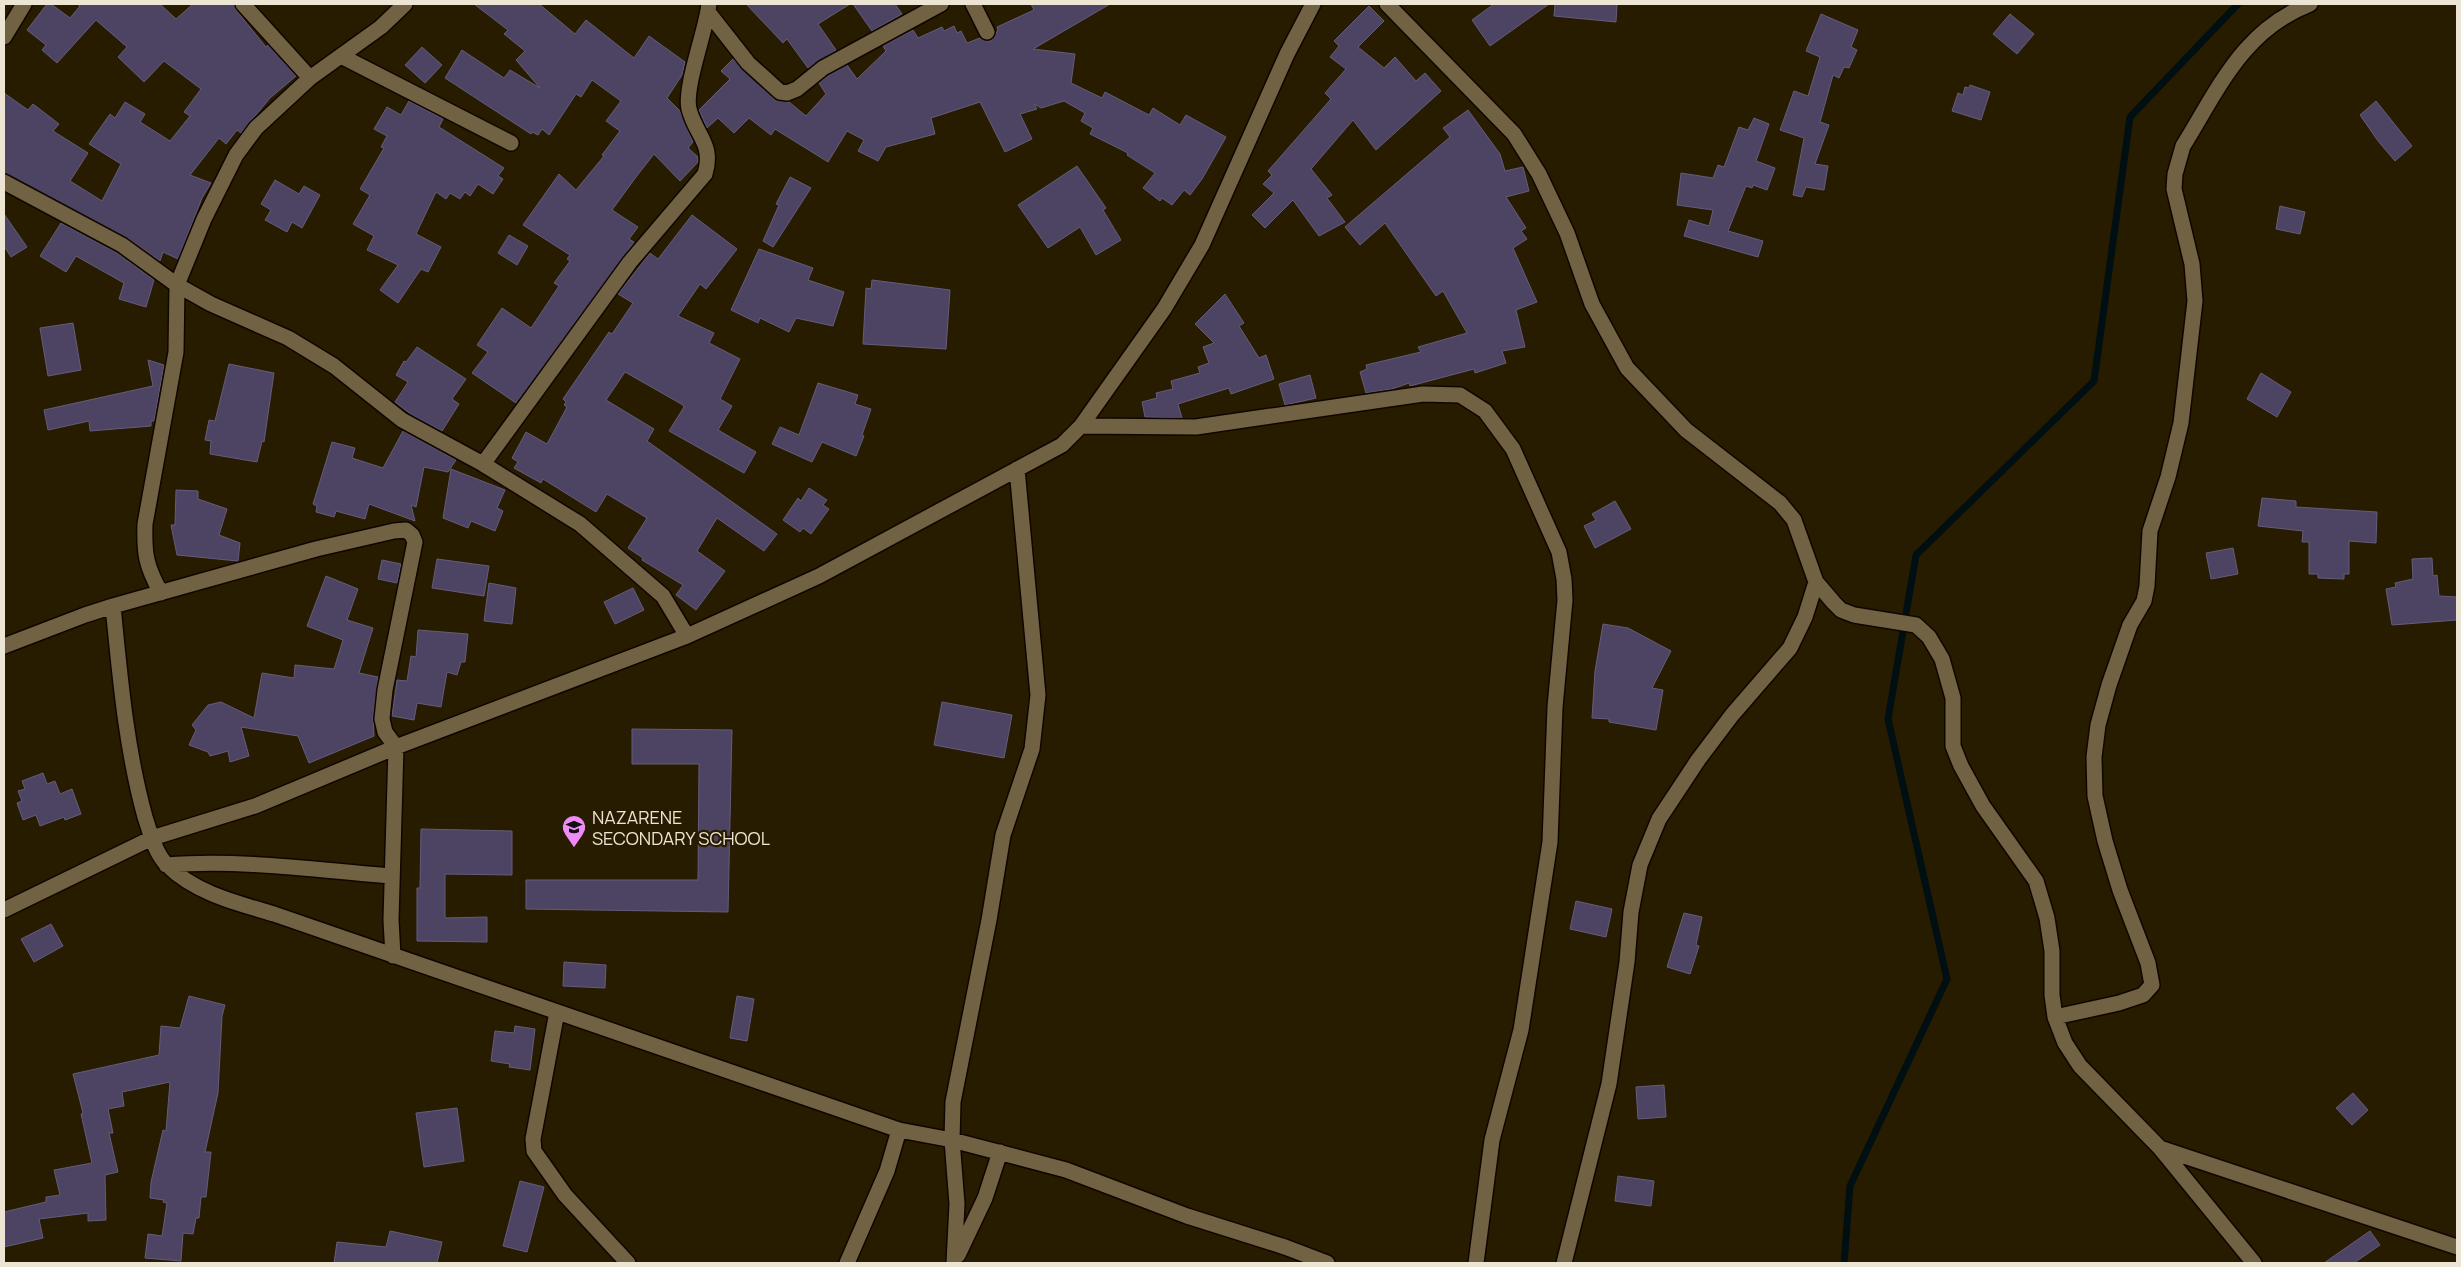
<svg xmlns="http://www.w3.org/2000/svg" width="2461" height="1267" font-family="Manrope,sans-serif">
	<rect width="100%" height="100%" fill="#281c00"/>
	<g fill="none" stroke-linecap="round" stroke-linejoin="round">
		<path stroke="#000f11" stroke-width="7" d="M1844,1263L1850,1186L1947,979L1888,719L1916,555L2094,381L2130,117L2238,4"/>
	</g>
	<path fill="#4d4464" stroke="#645c7b" d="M47,4H51L70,18L80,6L77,4H160L176,19L193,4H234L236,10L266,47L268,45L296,76L270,98L241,133L237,130L226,144L219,138L190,175L211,183L202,198L178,259L163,252L160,261L126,237L4,173V93L28,110L33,104L59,124L53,131L88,153L70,181L102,201L121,164L89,144L110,114L115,118L125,102L145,114L140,122L170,141L190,116L184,112L201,89L164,61L144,82L118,57L127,47L96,20L57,63L42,50L46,45L27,30Z
		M474,4H539L575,34L586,20L634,58L649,36L685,62L682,75L667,98L680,111L693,142L688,148L698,157V162L680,181L654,154L636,177L612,210L638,227L629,239L634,242L516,403L472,373L488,352L477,345L502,308L531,328L559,286L554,283L570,261L567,259L570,255L523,225L559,174L576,190L604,156L602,155L620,131L606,121L621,101L592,80L581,97L576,94L549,135L542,129L538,135L532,132L531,134L445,78L462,50L504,78L510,70L540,88L516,60L525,51L504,34L508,30Z
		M746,4H850L818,24L836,50L808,68L787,39L783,43Z
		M853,4H895L902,14L872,31Z
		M1031,4H1110L1033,49L1075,54L1071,83L1102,98L1105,92L1149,115L1153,108L1180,125L1186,115L1226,137L1202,179L1190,195L1184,190L1172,205L1162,198L1160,201L1143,188L1155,173L1127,155L1128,153L1090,134L1093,128L1081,121L1085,113L1064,101L1041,108L1034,104L1037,109L1020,114L1032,139L1005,152L980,102L931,118L935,134L886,147L878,161L858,151L864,140L847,131L828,162L775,129L771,135L749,118L734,133L718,118L707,128L699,110L730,79L721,71L733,59L774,99L789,102L806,116L826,94L819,83L828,76L847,65L857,79L886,51L883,46L913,30L918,38L942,27L944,31L954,26L957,33L961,31L967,43L980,38L986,41H991L998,30L997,27L1034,10Z
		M1494,4H1549L1490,46L1472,20Z
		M1555,4H1617L1616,22L1554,16Z
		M1369,6L1384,21L1358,47L1384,68L1395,57L1416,81L1425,73L1441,91L1376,150L1353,120L1311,169L1332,195L1327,198L1345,222L1319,236L1293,200L1265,228L1252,215L1274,193L1263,184L1272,175L1268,171L1331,99L1325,93L1346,69L1330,57L1339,46L1334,41Z
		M1821,14L1858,30L1851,47L1857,50L1849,68L1844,67L1839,78L1833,75L1820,122L1829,125L1815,164L1828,166L1824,190L1806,187L1802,197L1793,195L1804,138L1780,130L1794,91L1808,96L1820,57L1806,51Z
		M2010,14L2034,34L2017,54L1993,34Z
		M422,47L442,65L425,83L405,65Z
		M1970,85L1990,92L1981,120L1952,111L1958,93L1963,95L1965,87L1969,88Z
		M409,101L443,119L439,127L504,168L498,176L503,179L493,194L478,184L470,196L465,192L460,199L450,193L446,199L436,192L416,234L441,247L428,272L421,269L398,303L380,290L398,265L367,250L374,236L353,224L370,195L360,189L384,148L381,147L387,136L374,129L387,107L401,115Z
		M2376,101L2412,146L2395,161L2378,141L2360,115Z
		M1468,110L1500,154L1505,171L1523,167L1529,191L1506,197L1526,228L1521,231L1527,239L1513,248L1537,302L1516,310L1525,347L1502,351L1506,363L1475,373L1474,369L1410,386L1409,383L1392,389L1366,393L1360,372L1367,369L1366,365L1421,352L1418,347L1467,333L1443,291L1436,296L1385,223L1360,245L1345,227L1450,137L1443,128Z
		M1754,118L1769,124L1756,161L1775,168L1767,190L1753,185L1752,188L1746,186L1728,231L1763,241L1758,257L1684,236L1689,220L1709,226L1713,210L1677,205L1681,173L1713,178L1718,165L1724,167L1739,127L1748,130Z
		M1077,166L1106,208L1103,210L1121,240L1096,255L1080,227L1048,248L1018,205Z
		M790,177L811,188L773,247L763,241L779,205L776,204Z
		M275,180L299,194L304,186L320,195L302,228L292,222L287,232L265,220L271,210L261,204Z
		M2280,206L2305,212L2300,234L2276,229Z
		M4,214L27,247L11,257L4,246Z
		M692,215L737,249L706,289L700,284L678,316L714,333L709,343L740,359L720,399L732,406L718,430L756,452L744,473L669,431L684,407L683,405L625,372L606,400L654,429L647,441L777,534L764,551L717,518L697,551L725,571L696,610L676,595L683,585L642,560L643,558L628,548L647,518L607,494L596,512L543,479L541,483L514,468L518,462L512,458L526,432L547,444L567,407L564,405L566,402L563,399L609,332L612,334L633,303L618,294L650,253L658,259Z
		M61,223L117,253L154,280L146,307L119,299L124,283L76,256L66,272L40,256Z
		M509,235L528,246L517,265L498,253Z
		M759,249L813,268L808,280L844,292L833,326L796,318L789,332L760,318L758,323L731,310Z
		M872,280L950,290L946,349L863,344L866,288L871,289Z
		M1225,294L1244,323L1239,326L1259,358L1266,355L1274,379L1231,394L1229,388L1178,404L1182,418L1145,417L1142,402L1157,398L1156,393L1173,389L1171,381L1200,373L1198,367L1209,363L1203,347L1214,343L1195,324Z
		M73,323L81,370L48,376L40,328Z
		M417,347L466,379L452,399L459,404L442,431L412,415L395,402L408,382L396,375L404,361L406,362Z
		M148,360L164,365L154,421H151V426L90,431L89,421L48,430L44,410L153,386Z
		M229,364L274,373L264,442L262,441L257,462L210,454L211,441L205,440L209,420L215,421Z
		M2261,373L2291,392L2277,417L2247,399Z
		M1310,375L1316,398L1285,405L1279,384Z
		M818,383L858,395L855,404L871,409L862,435L864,436L856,456L822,442L812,462L772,444L780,427L799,435Z
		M403,431L456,460L448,472L424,467L416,507L411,505L415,521L369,504L365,519L336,511L334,517L316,512L317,506L313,504L332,442L355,448L352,458L383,468Z
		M451,469L505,490L497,508L503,511L495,531L471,521L468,528L443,518Z
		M809,488L827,500L823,505L829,509L811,534L803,528L800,532L783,520L798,498L801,501Z
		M176,490L198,491V499L227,509L219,535L240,543L238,561L177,555L171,525H175Z
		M2262,498L2296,501V507L2377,512L2376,543L2349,541V574H2344V579L2318,578V574H2309V542H2302L2303,531L2258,526Z
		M1615,501L1631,529L1595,548L1584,526L1596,520L1592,514Z
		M2233,548L2238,574L2211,579L2206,553Z
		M2432,558L2433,576L2437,575L2439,596L2457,597V620L2392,625L2386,589L2396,587L2395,583L2413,579L2412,559Z
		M437,559L489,566L484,596L432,588Z
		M382,560L401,564L397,583L378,579Z
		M326,576L358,589L347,620L373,628L359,673L378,677L373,718L374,736L309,763L298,736L241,727L249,756L230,762L228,751L210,756L208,752L189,745L196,730L192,725L208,705L221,702L254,718L262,673L294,678L295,665L334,669L343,640L307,626Z
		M489,583L516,588L512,624L484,621Z
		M633,588L644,610L615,624L604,602Z
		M1603,624L1628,628L1671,651L1652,688L1663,690L1656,730L1609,722V719L1592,718L1595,671Z
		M418,630L468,634L465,662H461L457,675L447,672L441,707L417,703L414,720L392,716L397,680L407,681L411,656L416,657Z
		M942,702L1012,715L1004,758L934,745Z
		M632,729L732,730L728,912L526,909V880H698L699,764H632Z
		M43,773L47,784L55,781L60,794L72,789L81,814L65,820L64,817L40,826L36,815L23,820L17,803L22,801L18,791L25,789L22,781Z
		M421,829L512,831V875L445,874V918L487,917V942L417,941V888H420Z
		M1576,901L1612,909L1606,937L1570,929Z
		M1684,913L1702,917L1696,945L1699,946L1690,974L1667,967Z
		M51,924L63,946L34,962L21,939Z
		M564,962L606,965L605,988L563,986Z
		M189,996L225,1005L222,1016L218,1093L205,1152H211L206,1197H201L199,1218H196L193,1234L183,1233L181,1261L145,1258L148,1234L162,1236L167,1203L163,1202L164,1200L150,1198L151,1182L163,1130L166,1131L170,1082L122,1092L124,1106L108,1109L113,1133H109L118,1172L105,1175L106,1220L88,1221V1213L39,1219L43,1238L4,1247V1212L46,1202V1197L60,1195L54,1170L92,1163L81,1114L83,1113L73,1074L159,1055L161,1026L180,1028Z
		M737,996L754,999L747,1041L730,1038Z
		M515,1026L535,1029L530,1070L509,1067L510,1064L491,1061L495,1031L514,1033Z
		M1664,1085L1666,1117L1638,1119L1636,1087Z
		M2353,1093L2368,1110L2352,1125L2336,1108Z
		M457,1108L464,1161L424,1167L416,1113Z
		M1618,1176L1654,1181L1651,1206L1615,1201Z
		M520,1181L544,1187L527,1252L503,1246Z
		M390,1231L442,1242L437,1263H334L337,1242L386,1247Z
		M2370,1231L2380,1245L2354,1263H2324Z"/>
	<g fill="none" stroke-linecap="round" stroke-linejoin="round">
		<g stroke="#100600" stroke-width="18">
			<path id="minor" d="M243,4L310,78
				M973,4L987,32
				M1387,4L1514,134L1539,174L1567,233L1592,304L1627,368L1686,430L1780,503L1794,520L1816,582L1834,603L1841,610L1854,615L1916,625L1929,637L1942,659L1953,698V746L1961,766L1983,806L2036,881L2047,918L2052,951V995L2055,1017L2065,1043L2080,1066L2160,1148L2254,1263
				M708,12L748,63L780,92L787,93L797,89L823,68L941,4
				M4,37L24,4
				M341,56L511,143
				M4,182L122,245L177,285L211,304L288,338L334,366L402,420L483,464L580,524L663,596L687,636
				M1081,426L1196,427L1423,394L1460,395L1485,411L1513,449L1559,552L1564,579L1565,600L1555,707L1550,842L1521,1030L1492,1140L1476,1263
				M483,464L630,262L705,174C714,144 696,136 689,109C684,87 706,31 709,4
				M161,593C146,566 144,554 145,524L176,352L177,285L204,219L236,155L256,128L310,78L381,27L405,4
				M113,606C120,677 126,748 145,817C150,832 155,853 167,865C195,893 237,903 274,914L899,1130L952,1140L1066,1170L1187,1216L1285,1247L1327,1263
				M4,646L85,615L113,606L316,549L394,531L406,530L412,535L415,542L385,690L382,719L385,732L396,747L391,920L393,956
				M166,865C241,859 317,870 392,876
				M4,910L152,838L255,806L396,747L687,636L819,576L1062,445L1081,426L1164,309L1202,245L1287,54L1313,4
				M557,1012L533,1139L534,1151L565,1195L628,1263
				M2055,1017L2119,1003L2143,995L2152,985L2148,963L2120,890L2105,841L2095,796L2094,757L2098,725L2109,685L2130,625L2144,601L2147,586L2150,531L2168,477L2181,423L2195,301L2192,264L2174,189L2175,174L2183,146C2219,88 2243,30 2310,4
				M2160,1148L2457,1247
				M958,1255L985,1198L1000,1152
				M847,1263L887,1171L899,1130
				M954,1263L957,1204L952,1140L953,1102L989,920L1003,835L1032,749L1038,695L1017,469
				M1564,1263L1609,1084L1627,962L1631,912L1640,865L1659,819L1698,760L1732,715L1790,648L1805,617L1816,582"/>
		</g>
		<use href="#minor" stroke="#706242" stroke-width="15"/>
	</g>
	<defs>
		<g id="school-pin" transform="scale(1.25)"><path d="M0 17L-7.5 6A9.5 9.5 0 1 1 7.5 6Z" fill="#ef8bf6" stroke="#281c00"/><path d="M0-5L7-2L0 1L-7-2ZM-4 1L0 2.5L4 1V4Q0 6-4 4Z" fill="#111"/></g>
	</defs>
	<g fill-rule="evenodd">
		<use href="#school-pin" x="574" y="827"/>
	</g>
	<g text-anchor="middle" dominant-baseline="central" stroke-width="4.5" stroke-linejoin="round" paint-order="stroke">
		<g font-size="18" fill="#ece5d3" stroke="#281c00" text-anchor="start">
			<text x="592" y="817">NAZARENE<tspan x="592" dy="21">SECONDARY SCHOOL</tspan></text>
		</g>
	</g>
	<rect width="2461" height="1267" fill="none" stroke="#ece5d3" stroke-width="10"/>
</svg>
